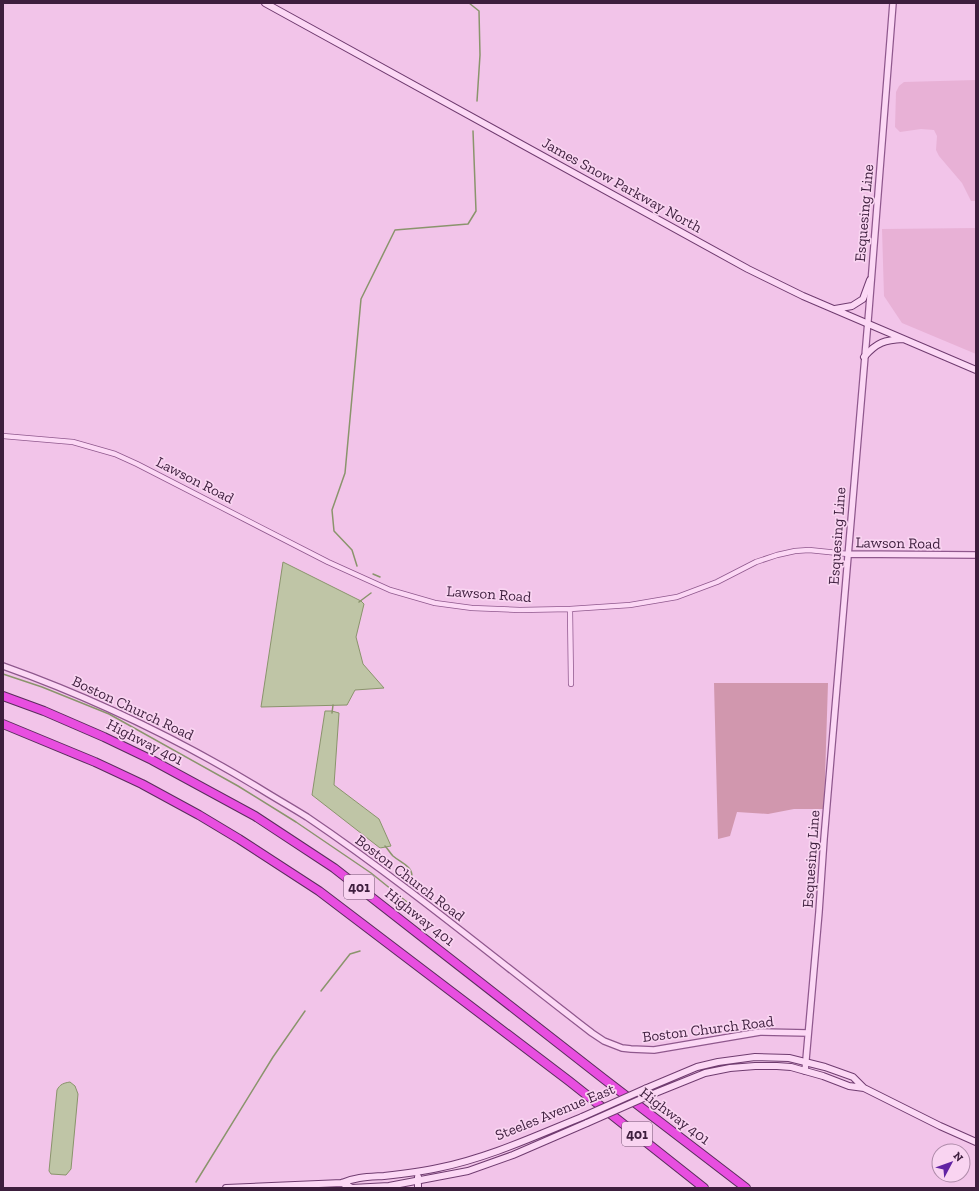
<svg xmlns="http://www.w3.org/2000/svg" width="979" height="1191" font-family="'Zilla Slab',serif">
	<rect width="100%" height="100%" fill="#f2c4e9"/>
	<path fill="#e8b1d6" d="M976,80V201H971L962,183L939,156L936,150L937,136L934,130L921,129L900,132L895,127L896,92L899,86L904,82Z
		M976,228V354L902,323L884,296L882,229Z"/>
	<path fill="#d197ae" d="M714,683H828L824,809H794L768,814L737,812L730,836L718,839Z"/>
	<path fill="#bfc5a6" stroke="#8a946c" d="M283,562L361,601L364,604L356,637L363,664L384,688L355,690L347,705L261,707Z
		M325,711H332L339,713L334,785L379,819L391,846L380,848L312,795Z
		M70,1082L75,1086L78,1094L71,1169L66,1175L51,1174L49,1171L57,1090C60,1084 64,1083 70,1082Z"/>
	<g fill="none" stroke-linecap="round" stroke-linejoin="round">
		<path stroke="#8a946c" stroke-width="1.5" d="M469,3L479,11L480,55L477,101
			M357,566L352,550L334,531L332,510L345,473L361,299L395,230L468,224L476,211L473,131
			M373,574L380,577
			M359,602L371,593
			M3,674L42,687L109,714L238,786L296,822L371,873L407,902V914
			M332,713L333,705
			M385,846C388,849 390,853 393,856C405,866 417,867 410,886
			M321,991L350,954L360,951
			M196,1182L273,1057L305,1011"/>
		<g stroke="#8f588d" stroke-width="6">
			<path id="minor" d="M3,436L73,442L115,454L137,464L328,562L390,590L435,603L472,608L520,610L570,609L630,605L677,597L717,582L756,562L777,555L795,551L809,550L848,554
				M570,609L571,684"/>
		</g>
		<g stroke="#8f588d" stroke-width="8">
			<path id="tertiary" d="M848,554L976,555
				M3,666C93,698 178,739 259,788C275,798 291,807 307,817C406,884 498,961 592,1033L604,1041L622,1048L631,1049L654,1050L760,1032L808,1033
				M805,1071L819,912L824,839L869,309L893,3"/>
		</g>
		<g stroke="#703c70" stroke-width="8">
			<path id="secondary" d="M265,3L748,269L803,296L976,370
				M835,309L852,306L863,299L870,280
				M864,357C877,342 885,340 903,339
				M647,1088L697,1067L718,1062L755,1057L789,1058L825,1067L853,1077L864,1088L940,1126L976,1142
				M648,1096L705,1073L730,1068L755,1066H777L791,1067L823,1076L849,1086L864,1088
				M418,1177V1188
				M342,1183L352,1188L389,1186L468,1171L513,1155L587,1123
				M226,1188L342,1183C355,1177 369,1177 384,1176C402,1174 420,1172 438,1168C488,1158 535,1136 582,1117"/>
		</g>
		<g stroke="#5a2d5c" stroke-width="10">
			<path id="motorway" d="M3,696L44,711L104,737L152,760L255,816L334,868L604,1079L746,1188
				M3,724L95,762L142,784L199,815L239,839L319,891L569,1081L704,1188"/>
		</g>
		<use href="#minor" stroke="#fcd8f5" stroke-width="4.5"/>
		<use href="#tertiary" stroke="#fcd8f5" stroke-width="5.5"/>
		<use href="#secondary" stroke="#fcd8f5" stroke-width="6"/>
		<use href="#motorway" stroke="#e84ee0" stroke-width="8"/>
		<g stroke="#703c70" stroke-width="8" stroke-linecap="butt">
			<path id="secondary-bridge" d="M582,1117L647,1088
				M587,1123L648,1096"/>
		</g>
		<use href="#secondary-bridge" stroke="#fcd8f5" stroke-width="6"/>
	</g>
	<g text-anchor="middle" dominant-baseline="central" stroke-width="3.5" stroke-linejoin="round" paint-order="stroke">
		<g fill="#f9d4f1" stroke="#755573" stroke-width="1">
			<rect x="344" y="875" width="30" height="24" rx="3"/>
			<rect x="622" y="1122" width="30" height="24" rx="3"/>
		</g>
		<g font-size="14" font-weight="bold" fill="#3d1e3d">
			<text x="359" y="887">401</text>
			<text x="637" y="1134">401</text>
		</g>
		<g font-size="15" fill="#3d1e3d" stroke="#f9d4f1">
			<text transform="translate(622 185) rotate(29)">James Snow Parkway North</text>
			<text transform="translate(864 213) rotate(-85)">Esquesing Line</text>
			<text transform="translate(195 480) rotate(27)">Lawson Road</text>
			<text transform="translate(837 536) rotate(-86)">Esquesing Line</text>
			<text transform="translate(898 543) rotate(1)">Lawson Road</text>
			<text transform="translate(489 594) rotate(4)">Lawson Road</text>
			<text transform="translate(133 708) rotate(25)">Boston Church Road</text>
			<text transform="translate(145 742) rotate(27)">Highway 401</text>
			<text transform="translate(811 859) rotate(-86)">Esquesing Line</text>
			<text transform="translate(410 878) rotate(37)">Boston Church Road</text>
			<text transform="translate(420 917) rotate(38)">Highway 401</text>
			<text transform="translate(708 1029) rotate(-7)">Boston Church Road</text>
			<text transform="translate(555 1112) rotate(-22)">Steeles Avenue East</text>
			<text transform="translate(675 1116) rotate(37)">Highway 401</text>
		</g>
	</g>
	<rect width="979" height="1191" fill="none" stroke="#3d1e3d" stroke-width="8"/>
	<g transform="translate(951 1163) rotate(49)"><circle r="19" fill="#f9d4f1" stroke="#ae8ba9"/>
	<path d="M0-3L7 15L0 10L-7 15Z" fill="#6123a3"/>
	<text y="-6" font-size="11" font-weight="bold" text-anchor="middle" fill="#3d1e3d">N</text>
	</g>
</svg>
